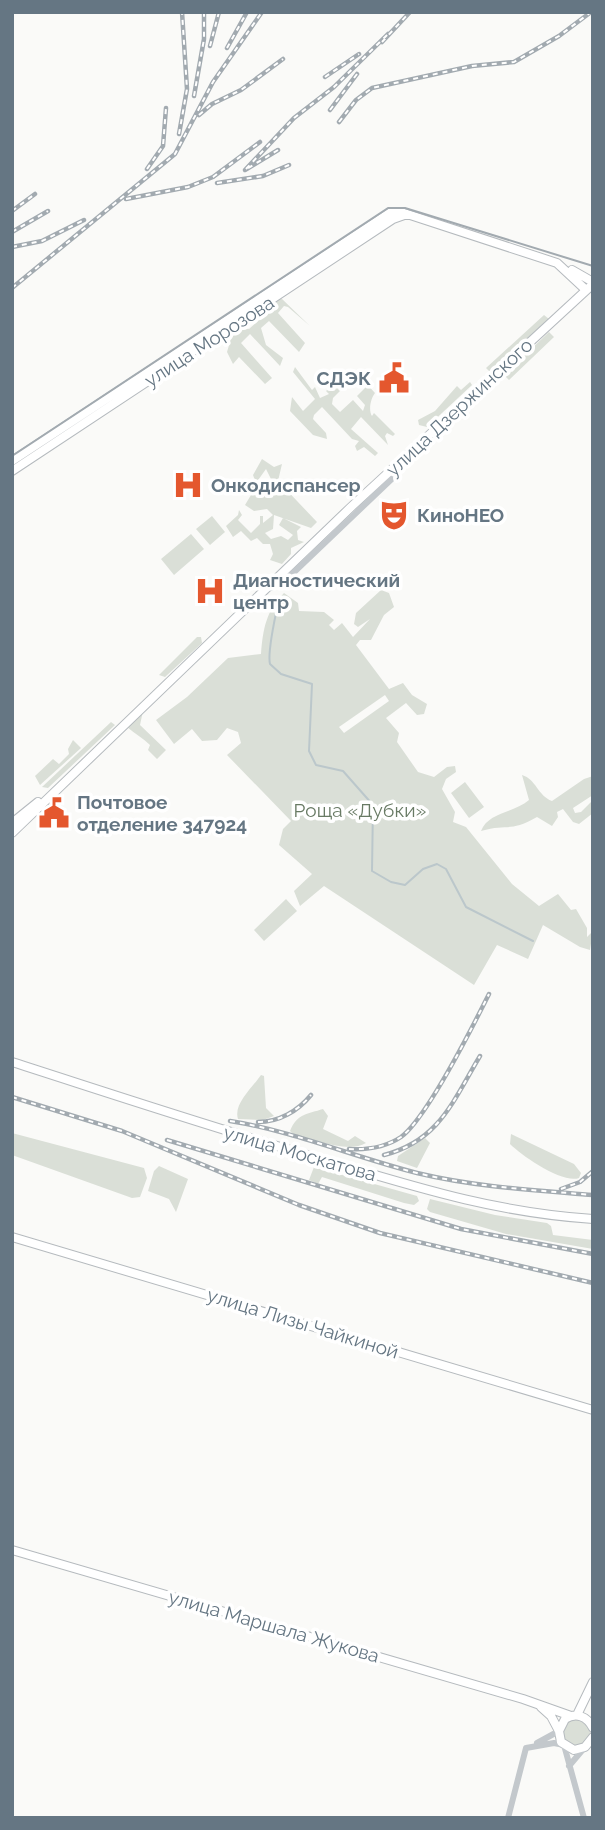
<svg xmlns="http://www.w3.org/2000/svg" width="605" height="1830" font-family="Raleway,sans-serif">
	<rect width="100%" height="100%" fill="#fafaf8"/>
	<path fill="#dadfd7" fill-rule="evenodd" d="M281,298L310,326L288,307L284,306L278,313L305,343L299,352L269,321L261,328L266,345L283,358L280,366L250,334L241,343L272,378L265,384L239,357L233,364L227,352L232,335L245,328L249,329L267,313L264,310L271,309L270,305Z
		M544,315L549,319L490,372L486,368Z
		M549,332L554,337L509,380L504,375Z
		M295,367L312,390L315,387L320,398L329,394L326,391L341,377L350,381L333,398L332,404L340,412L353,400L363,411L365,405L357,396L365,388L363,380L375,393C371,398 368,410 372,416L374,413L395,434L393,436L387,433L385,436L388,445L361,417L351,429L378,453L375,456L364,447L357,451L355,446L359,441L352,439L322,407L314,415L313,419L326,433L327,439L313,435L290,411L292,397L303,411L315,399L293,372Z
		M470,382L472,385L427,427L419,425L418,420L435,411L457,386L461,390Z
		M262,459L274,467L282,464L278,481L317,522L311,528L274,515L273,529L265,533L271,539L281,536L288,540L293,535L279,525L283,518L301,527L297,531L298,540L304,542L291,548V554L282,564L270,560L273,554L270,544H263L257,538L251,541L241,531L233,537L226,526L238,515L239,510L242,515L238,520L251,533L260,524V516H263V523L273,515L267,509L254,511L245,505L251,495L246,493L249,490L247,486L265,483L271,479L266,469L256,483L253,475Z
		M212,516L225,532L210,545L196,529Z
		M191,534L204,549L174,575L161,559Z
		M381,590L389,593L394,607L384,615L371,640H360L356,645L389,689L403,683L412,695L427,704L424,714L417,715L406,703L386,718L399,733L397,742L418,772L434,777L447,767L455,766L456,772L446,779L442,789L455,812L453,822L466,827L512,884L539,906L558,894L571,910L576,909L587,928V937L593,931L590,950L580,947L543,925L528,959L497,945L474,985L324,886L300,906L294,891L312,874L279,845L283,829L291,821L227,755L241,743L238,732L227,728L217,740L202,741L192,729L174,744L156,720L187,697L228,658L261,654C263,629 266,611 284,593L298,603L299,611L324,612L334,620L329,625L334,630L342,623L353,637L370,619L358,627L354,624L356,613ZM385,695L389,701L344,733L339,727Z
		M197,637H201L202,643L165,677L159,675Z
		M143,711L140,725L166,750L157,759L148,750L150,745C143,738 135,734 127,727Z
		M111,722L115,725L48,788L42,787Z
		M73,740L81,748L40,785L35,776L53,759L59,764L69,754L68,749Z
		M522,775C536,779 538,796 552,801L584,779L593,776V795L573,808L575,813L581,812L593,800V813L579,824L573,822L563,809L557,812L558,817L552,826L537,817C509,833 508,823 481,831C488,812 514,813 529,800Z
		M465,782L484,807L469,818L451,793Z
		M286,899L297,911L264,941L254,930Z
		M261,1075L264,1076L266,1108L274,1116L263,1120L238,1119C233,1104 253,1087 261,1075Z
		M323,1109L328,1116L323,1129L348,1141L355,1136L366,1143C348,1154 315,1139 295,1136L290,1131C297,1113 308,1114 323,1109Z
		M12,1133L144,1168L147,1178L140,1197L132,1198L12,1155Z
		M511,1134L574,1164L581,1173L579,1178C563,1184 522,1156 510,1144Z
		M425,1138L430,1143L417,1168L397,1161L398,1156Z
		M159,1166L188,1179L176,1212L169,1199L148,1191L154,1171Z
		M314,1167L417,1196L419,1201L414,1205L404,1203L322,1177L318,1184L309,1180Z
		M430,1199L495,1215L547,1223L551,1226L553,1235L593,1240V1249L506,1234L430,1212L427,1209Z
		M562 1733a14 14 0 1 1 28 0a14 14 0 1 1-28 0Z"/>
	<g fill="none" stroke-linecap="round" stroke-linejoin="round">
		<path stroke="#bbc7cb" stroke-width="2" d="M279,599C276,613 267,652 270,664L281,674L312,684L309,751L316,765L343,771L373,805L372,871L391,882L405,885L423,869L437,864L446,869L466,907L533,941"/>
		<g stroke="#b5babe" stroke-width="10">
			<path id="major" d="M572,270L593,282
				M12,461L391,212H401L557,263L586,290
				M12,471L393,219L407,214
				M12,823L38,802
				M12,833L350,508L593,284
				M12,1062C121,1097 229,1133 338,1164C425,1190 501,1213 593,1219
				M12,1237L593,1410
				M12,1550L523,1699L571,1716
				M541,1707L551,1716L559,1731
				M577,1715L593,1682
				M593,1728C587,1716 576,1712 565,1719L559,1731L561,1742L574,1750L585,1747L593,1737"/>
		</g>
		<path stroke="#c3c8cc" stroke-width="6" d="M267,589L277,586L290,576L398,473L405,459
			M537,1743L559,1731
			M526,1748L554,1743L564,1745L584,1818
			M569,1766L585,1747
			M508,1818L526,1748"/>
		<use href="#major" stroke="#fff" stroke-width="8"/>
		<path stroke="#a2aab0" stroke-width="2" d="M12,456L388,208H405L593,266"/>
		<g stroke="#a2aab0" stroke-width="4.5">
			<path id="rail" d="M382,42L410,12
				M210,46L219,12
				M227,48L247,12
				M325,77L359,54
				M194,96L204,39V12
				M330,110L357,74
				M199,115L212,104L241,90L283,59
				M339,122L356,100L372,88L472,66L514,62L559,36L591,12
				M179,134L187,89L182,12
				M278,150L245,170L294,118L334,87L388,34
				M147,169L163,146L166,108
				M217,183L263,176L289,165
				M126,199L188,187L213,177L260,142
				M12,211L35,194
				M12,232L48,211
				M12,247L42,241L84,220
				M12,288L175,154L213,82L262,12
				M12,1097L122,1131L299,1205L380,1233L593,1283
				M230,1121C293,1131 354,1157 417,1173C475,1187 533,1190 593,1195
				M258,1122C279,1122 298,1111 311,1095
				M167,1140L461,1229L593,1254
				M349,1149C366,1150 386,1147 401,1137C427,1118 473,1026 489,994
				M384,1155C439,1141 453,1101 480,1056
				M561,1189L580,1182L593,1171"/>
		</g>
		<use href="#rail" stroke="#fff" stroke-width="2" stroke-dasharray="5" stroke-linecap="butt"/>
	</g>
	<defs>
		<g id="civic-bare" transform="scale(2.415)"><path d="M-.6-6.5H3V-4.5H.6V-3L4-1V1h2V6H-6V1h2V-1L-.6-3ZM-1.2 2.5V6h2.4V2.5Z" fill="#e4572e" stroke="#fff" stroke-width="2.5" paint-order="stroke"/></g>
		<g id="hospital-bare" transform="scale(2.415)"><path d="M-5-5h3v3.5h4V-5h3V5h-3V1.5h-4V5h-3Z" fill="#e4572e" stroke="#fff" stroke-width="2.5" paint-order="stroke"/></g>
		<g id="theatre-bare" transform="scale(2.415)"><path d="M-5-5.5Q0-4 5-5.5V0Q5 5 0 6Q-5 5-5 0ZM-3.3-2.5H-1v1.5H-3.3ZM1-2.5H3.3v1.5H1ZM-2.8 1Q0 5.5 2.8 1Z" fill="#e4572e" stroke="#fff" stroke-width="2.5" paint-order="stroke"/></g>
	</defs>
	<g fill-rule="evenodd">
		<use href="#civic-bare" x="394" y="378"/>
		<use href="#hospital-bare" x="188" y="485"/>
		<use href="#theatre-bare" x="394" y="515"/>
		<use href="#hospital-bare" x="210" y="591"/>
		<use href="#civic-bare" x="54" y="813"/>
	</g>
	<g text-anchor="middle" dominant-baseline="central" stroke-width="7" stroke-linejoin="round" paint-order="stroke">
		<g font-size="19" fill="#657683" stroke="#fff">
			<text transform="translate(209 341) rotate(-33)">улица Морозова</text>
			<text transform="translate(459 407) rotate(-43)">улица Дзержинского</text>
			<text transform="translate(300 1153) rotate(16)">улица Москатова</text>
			<text transform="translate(303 1323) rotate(17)">улица Лизы Чайкиной</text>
			<text transform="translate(274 1626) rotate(16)">улица Маршала Жукова</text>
		</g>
		<g font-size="19" font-weight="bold" fill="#657683" stroke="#fff" text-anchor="start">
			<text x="371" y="378" text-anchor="end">СДЭК</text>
			<text x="211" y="485">Онкодиспансер</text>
			<text x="417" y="515">КиноНЕО</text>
			<text x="233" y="580">Диагностический<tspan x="233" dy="22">центр</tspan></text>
			<text x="77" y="802">Почтовое<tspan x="77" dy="22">отделение 347924</tspan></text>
		</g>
		<g font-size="19" fill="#687a64" stroke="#fff">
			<text x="360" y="810">Роща «Дубки»</text>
		</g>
	</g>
	<rect width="605" height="1830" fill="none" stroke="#657683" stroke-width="28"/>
</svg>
